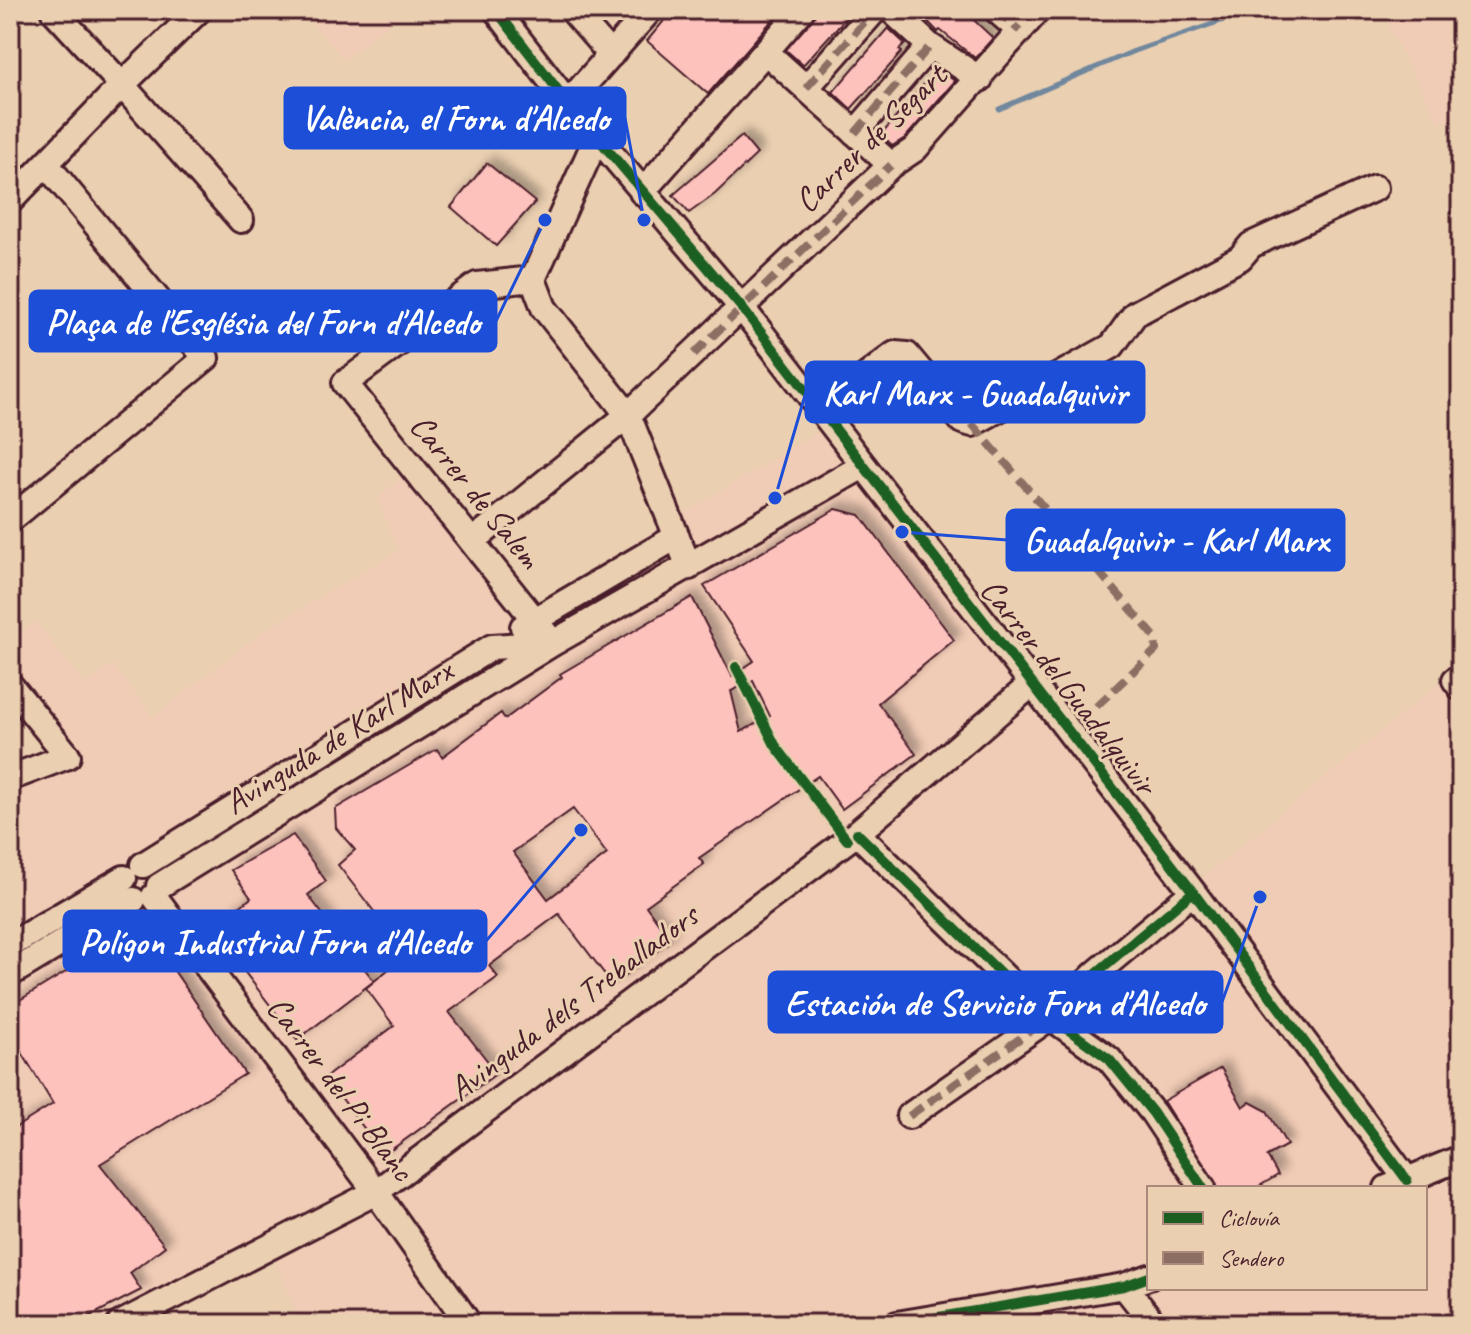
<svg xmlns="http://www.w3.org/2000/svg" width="1471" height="1334" font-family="Caveat,sans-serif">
	<defs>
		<filter id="shadow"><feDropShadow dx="7" dy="-7" stdDeviation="4" flood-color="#0004"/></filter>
	</defs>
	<rect width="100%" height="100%" fill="#eacfb1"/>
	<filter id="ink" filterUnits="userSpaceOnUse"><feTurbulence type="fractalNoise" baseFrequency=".0125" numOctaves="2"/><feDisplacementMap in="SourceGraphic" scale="16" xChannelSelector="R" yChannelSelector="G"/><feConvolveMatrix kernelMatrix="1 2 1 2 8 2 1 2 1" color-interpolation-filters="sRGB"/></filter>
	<g filter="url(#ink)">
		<path fill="#f0cbb5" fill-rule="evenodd" d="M301,10H406L344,60Z
			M1389,10H1461V116L1439,123L1389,28Z
			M833,423L1195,884L1461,666V1324H301L275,1258L147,1324H10V776L65,757L10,686V642L35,621L85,684L113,664L153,717L265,630L399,550L377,499L421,460L532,605ZM1149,1188H1425V1288H1149Z"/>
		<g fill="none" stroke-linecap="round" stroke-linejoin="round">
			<path stroke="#6f879d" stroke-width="5" d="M999,109L1134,51L1253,10"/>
		</g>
		<path fill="#fec2bd" stroke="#4a1f2b" stroke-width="2" fill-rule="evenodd" filter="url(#shadow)" d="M673,10H781L708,94L647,41Z
			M818,10H853L803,65L786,50Z
			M917,10H963L993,38L975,58L940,30L938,32Z
			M888,28L905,44L899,50L902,52L851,109L833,92Z
			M937,69L955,81L905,138L892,146L881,135Z
			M742,136L757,154L715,194L689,213L673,195Z
			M487,163L535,202L496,246L451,207Z
			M836,509L860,515L954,640L878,703L916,754L842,809L818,776L699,858L704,864L646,906L671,940L613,985L559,914L489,966L498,977L449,1012L497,1073L384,1155L326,1077L394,1026L366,988L407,954L338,865L355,850L336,828L335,809L437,749L442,757L501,713L505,719L562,677L560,674L692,597L732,676L754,661L704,586ZM753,681L770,716L741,732L731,691ZM573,809L607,854L548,899L513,852Z
			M293,835L326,881L308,895L374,981L297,1040L230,953L240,946L221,921L251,898L231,870Z
			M97,953L110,963L144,965L166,959L245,1074L100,1164L165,1246L130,1273L141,1290L75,1324H10V1240L18,1236L10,1224V1131L53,1104L10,1033V1006Z
			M1221,1068L1243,1107L1250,1102L1267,1111L1287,1145L1267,1156L1278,1175L1256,1188H1218L1163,1101Z"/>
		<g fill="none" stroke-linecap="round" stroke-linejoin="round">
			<g stroke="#4a1f2b" stroke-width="30">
				<path id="minor" d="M199,10L122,85L241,220
					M496,10L568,103L742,308L1193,892L1407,1180
					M572,10L611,55
					M891,10L930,46L980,79
					M996,10L1020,31
					M767,53L891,165
					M806,88L875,10
					M568,103L650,10
					M855,133L930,46
					M597,137L533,279L544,308L628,415L689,567
					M642,192L802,10
					M10,201L122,85L53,10
					M533,279L477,285L345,383L553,643
					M821,411L895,354L907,355L962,421L972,424L1112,346L1135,314L1240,258L1251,245L1375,188
					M10,520L206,358L46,164
					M474,540L628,415L891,165L915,149L1038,10
					M523,627L676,537
					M1455,680L1461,688
					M10,685L68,756L10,778
					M857,833L1031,1003L1109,1059L1153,1113L1203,1188
					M143,865L492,647L551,643
					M159,886L553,643L863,466
					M154,896L376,1192L469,1324
					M10,945L124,878
					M10,974L133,900
					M909,1116L1052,1016L1095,974L1193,892
					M1387,1188L1461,1158
					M1124,1286L1154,1324
					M120,1324L376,1192L857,833L1033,683
					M897,1324L1124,1286L1149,1277"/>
			</g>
			<use href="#minor" stroke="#eacfb1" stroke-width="24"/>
			<path stroke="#8d6e63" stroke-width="8" stroke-dasharray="16 8" stroke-linecap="butt" d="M996,10L1020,31
				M806,88L875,10
				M855,133L930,46
				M694,354L891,165
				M972,424L1155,637L1156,650L1070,731
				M909,1116L1055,1014"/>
			<g stroke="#eacfb1" stroke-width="15">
				<path id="cycleway" d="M496,10L568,103L742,308L1193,892L1407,1180
					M736,667L775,745L847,840
					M857,833L1031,1003L1109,1059L1153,1113L1203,1188
					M1052,1016L1095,974L1193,892
					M897,1324L1124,1286L1149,1277"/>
			</g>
			<use href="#cycleway" stroke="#1b5e20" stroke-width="10"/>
		</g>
	</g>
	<g text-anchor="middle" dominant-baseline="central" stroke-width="6" stroke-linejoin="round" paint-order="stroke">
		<g font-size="34" fill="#4a1f2b" stroke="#eacfb1">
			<text transform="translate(870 138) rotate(-44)">Carrer de Segart</text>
			<text transform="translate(476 491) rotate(51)">Carrer de Salem</text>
			<text transform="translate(1069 686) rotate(52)">Carrer del Guadalquivir</text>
			<text transform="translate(338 736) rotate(-32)">Avinguda de Karl Marx</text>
			<text transform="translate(573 1002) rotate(-37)">Avinguda dels Treballadors</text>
			<text transform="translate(341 1088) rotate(53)">Carrer del Pi Blanc</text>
		</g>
	</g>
	<path fill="none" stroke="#1d4ed8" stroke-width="3" d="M644 220L625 118M545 220L496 321M775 498L806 392M902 532L1007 540M581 830L486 941M1260 897L1222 1002"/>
	<g fill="#1d4ed8" stroke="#eacfb1" stroke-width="3">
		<circle cx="644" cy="220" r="8"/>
		<circle cx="545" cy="220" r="8"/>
		<circle cx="775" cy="498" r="8"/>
		<circle cx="902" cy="532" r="8"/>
		<circle cx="581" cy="830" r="8"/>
		<circle cx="1260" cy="897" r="8"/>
	</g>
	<g fill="#1d4ed8" stroke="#1d4ed8" stroke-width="3">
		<rect x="285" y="88" width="340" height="60" rx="8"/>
		<rect x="30" y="291" width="466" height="60" rx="8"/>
		<rect x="806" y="362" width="338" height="60" rx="8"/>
		<rect x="1007" y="510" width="337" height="60" rx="8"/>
		<rect x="64" y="911" width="422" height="60" rx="8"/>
		<rect x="769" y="972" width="453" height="60" rx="8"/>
	</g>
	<g font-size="36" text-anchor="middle" font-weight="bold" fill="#fff">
		<text x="455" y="130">València, el Forn d'Alcedo</text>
		<text x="263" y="334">Plaça de l'Església del Forn d'Alcedo</text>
		<text x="975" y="405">Karl Marx - Guadalquivir</text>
		<text x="1176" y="552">Guadalquivir - Karl Marx</text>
		<text x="275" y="954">Polígon Industrial Forn d'Alcedo</text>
		<text x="995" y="1015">Estación de Servicio Forn d'Alcedo</text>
	</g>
	<rect width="1471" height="1334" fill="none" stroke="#eacfb1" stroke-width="40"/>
	<rect x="20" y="20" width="1431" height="1294" fill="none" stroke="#4a1f2b" stroke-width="3" filter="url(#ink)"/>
	<rect x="1147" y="1186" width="280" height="104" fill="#eacfb1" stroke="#aa897b" stroke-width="2"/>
	<rect x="1163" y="1212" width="40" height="12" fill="#1b5e20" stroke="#aa897b" stroke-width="2"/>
	<text x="1219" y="1226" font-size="24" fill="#4a1f2b">Ciclovía</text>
	<rect x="1163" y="1252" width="40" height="12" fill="#8d6e63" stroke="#aa897b" stroke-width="2"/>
	<text x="1219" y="1266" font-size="24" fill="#4a1f2b">Sendero</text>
</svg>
